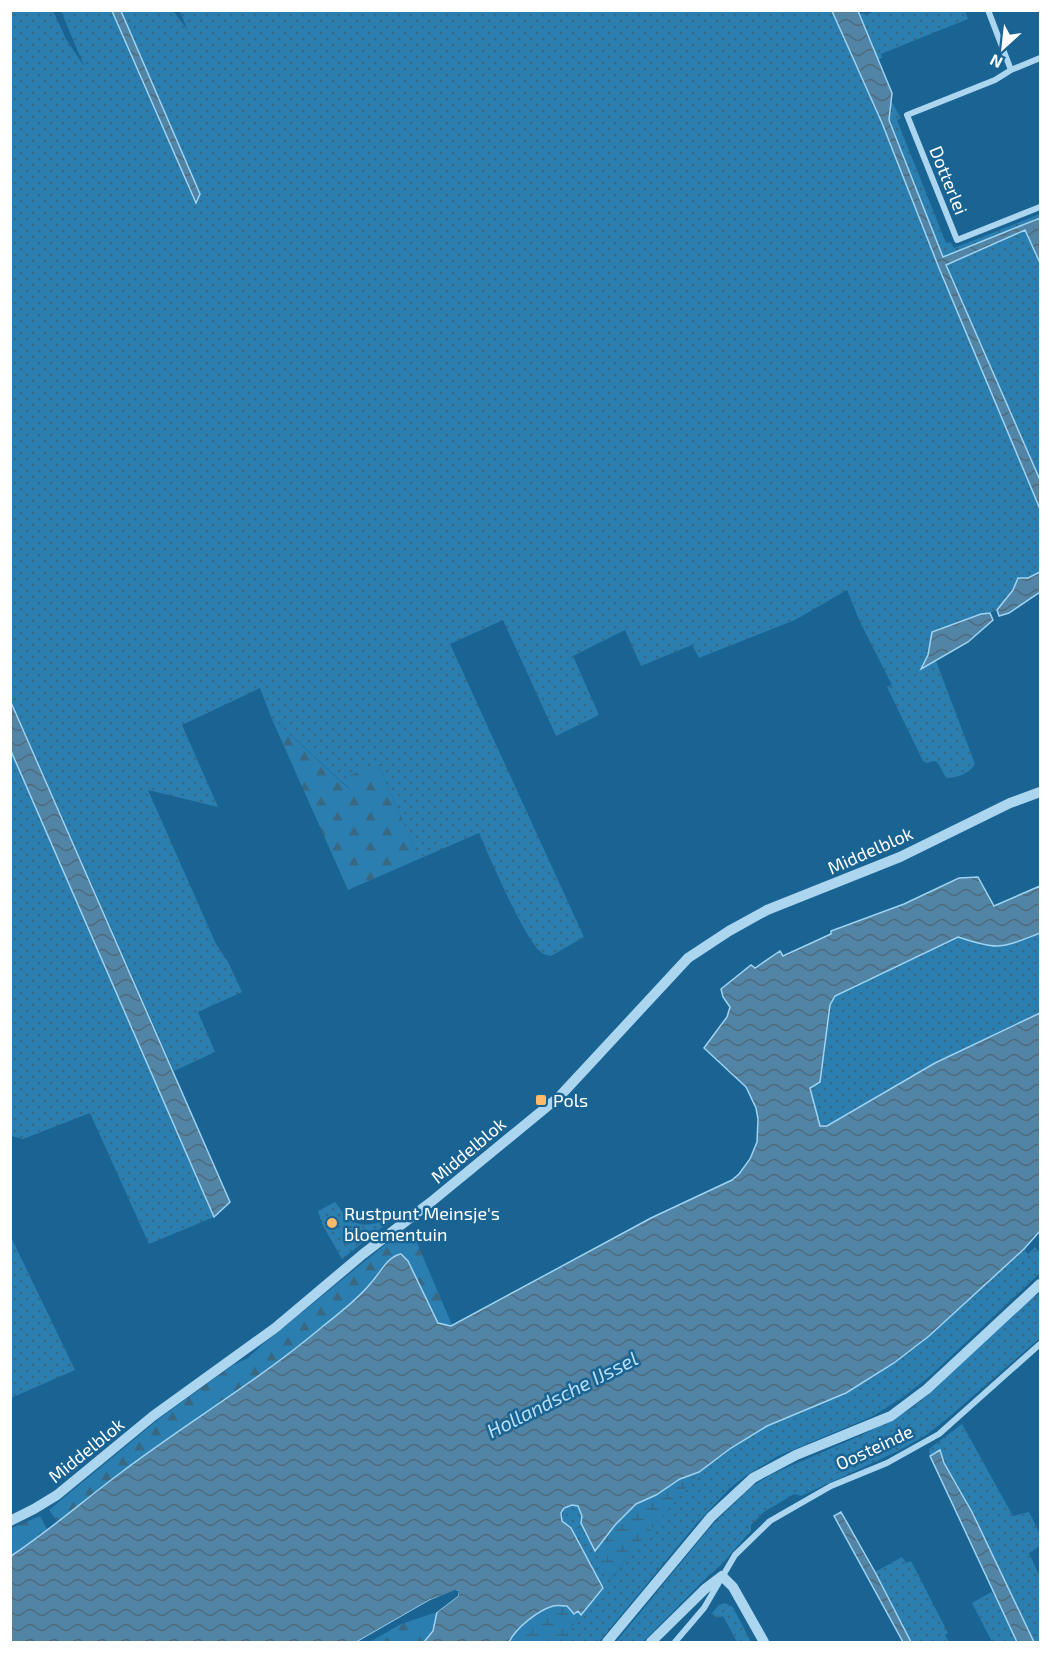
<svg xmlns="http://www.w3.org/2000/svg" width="1051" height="1653" font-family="'Exo 2',sans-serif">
	<defs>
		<pattern id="grass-dots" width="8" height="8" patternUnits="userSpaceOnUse" patternTransform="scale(1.5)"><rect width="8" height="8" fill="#2a7eb0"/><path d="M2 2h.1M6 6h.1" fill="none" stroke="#396883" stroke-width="1.8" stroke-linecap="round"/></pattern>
		<pattern id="forest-firs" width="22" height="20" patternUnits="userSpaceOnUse" patternTransform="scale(1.5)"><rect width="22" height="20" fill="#2a7eb0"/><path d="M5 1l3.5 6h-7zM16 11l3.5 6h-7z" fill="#396883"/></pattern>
		<pattern id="wetland-marsh" width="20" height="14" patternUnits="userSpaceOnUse" patternTransform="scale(1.5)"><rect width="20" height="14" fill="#2a7eb0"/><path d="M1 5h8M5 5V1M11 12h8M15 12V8" fill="none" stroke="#396883"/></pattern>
		<pattern id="water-waves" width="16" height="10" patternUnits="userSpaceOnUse" patternTransform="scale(1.5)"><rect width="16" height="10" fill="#5184a5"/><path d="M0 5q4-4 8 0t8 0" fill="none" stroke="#4f6b7d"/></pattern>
	</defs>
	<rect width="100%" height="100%" fill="#1a6494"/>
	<path fill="url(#grass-dots)" d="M878,10L965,11L968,19L881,54L882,58L877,60L859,14L864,13L865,15Z
		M17,11H53L66,39L84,66L61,11H112L196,202L200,194L121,11H173L187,29L180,11H832L882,123L939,268L1040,509V572L1028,578L1018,579L1013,590L997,610L932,632L928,655L922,668L936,661L975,764C969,774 957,778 946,778L938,763L934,761L927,763L923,761L887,687L892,685L860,622L847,590L795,620L699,658L692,645L641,666L625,630L573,656L599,715L556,736L503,620L450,644L584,937L551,956C547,955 545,955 542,953C524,939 490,858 479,833L419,859L378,764L351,790L271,717L260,688L182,725L218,807L148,790L216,944L228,962L242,992L198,1012L215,1052L174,1071L11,700L10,13Z
		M890,99L901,118L897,120L946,243L951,242L954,248L1040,214V218L943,257L889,120Z
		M1026,230L1040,263V480L946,265Z
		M11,751L214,1217L149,1244L90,1113L23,1139L11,1136Z
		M1040,933V1013L935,1063L827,1126H820L810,1087L820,1081L830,1005L835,996L958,937C1000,951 1001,948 1040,933Z
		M335,1202C352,1226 359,1229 387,1220L389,1222L342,1259L322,1224L318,1211Z
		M10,1235L75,1370L11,1398H10Z
		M1035,1247L1040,1253V1273L931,1375L902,1398L871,1417L778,1456L745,1476L729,1489L696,1524L599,1642H559L603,1588L562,1521L564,1508L572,1505L578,1506L582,1516L581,1524L611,1578L670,1506L699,1472L713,1460L767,1426L846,1393L894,1363L929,1336L1024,1249L1028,1254Z
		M1040,1293V1338L949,1417L926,1435L898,1451L801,1496L794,1494L764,1512L751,1525V1531C741,1541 718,1571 709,1575L643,1642H616L712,1525L751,1487L772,1474L864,1434L911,1409L936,1388L1033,1295L1035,1297Z
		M962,1424L1013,1516L1029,1512L1040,1534V1546L1029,1553L1040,1577V1642H1034L972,1512L944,1463L940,1451L930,1456L929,1449Z
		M902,1557L906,1563L911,1561L948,1633L945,1635L949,1642H911L875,1572Z
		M993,1591L1017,1642H992L972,1603Z
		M725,1603L733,1607L751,1642H737L723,1616L716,1618L712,1613L719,1605Z"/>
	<path fill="url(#forest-firs)" d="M271,717L349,789L346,777L378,764L419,859L348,890Z
		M402,1231L415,1238L452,1325L438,1323L408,1261L401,1254L397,1255L385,1264L358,1298L313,1335L259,1376L119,1474L58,1522L49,1510L160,1418L233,1365L248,1358L263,1344Z
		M40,1516L48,1531L11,1556V1528Z
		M437,1612L433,1631L424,1642H370L401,1624Z"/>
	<path fill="url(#wetland-marsh)" d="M699,1472L610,1579L595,1551L615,1525L636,1504L656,1495L680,1479Z
		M553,1606H567L574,1614L578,1611L581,1615L559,1642H509C518,1624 535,1616 553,1606Z"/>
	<path fill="url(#water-waves)" stroke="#9ed3f2" stroke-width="1.5" d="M112,11H121L200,194L196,203Z
		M832,11H858L892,93L889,120L943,257L1040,218V263L1025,230L946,265L1040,480V509L939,268L882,123Z
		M1040,572V592L1009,613L999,616L997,610L1013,590L1018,578H1028Z
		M990,613L993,620L968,642L921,669L928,655L932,632L981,614Z
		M10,700L230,1202L214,1217L11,751Z
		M978,877L994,906L1040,886V933C1001,948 1000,951 958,937L835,996L830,1005L820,1082L810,1088L820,1126H827L935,1063L1040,1013V1231L1024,1249L929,1336L894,1363L846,1393L767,1426L731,1448L699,1472L680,1479L656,1495L636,1504L615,1525L595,1551L581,1523L582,1516L578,1506L572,1505L564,1508L561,1513L562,1521L571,1528L603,1588L581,1615L578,1611L574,1614L567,1606C563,1606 557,1605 553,1606C537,1611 516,1628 509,1642H424L433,1631L437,1612L458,1596V1591L430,1600L357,1642H11V1556C49,1531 83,1501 119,1474C186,1423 258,1381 322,1327C342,1311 363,1295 378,1274C384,1266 390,1256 401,1254L408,1261L438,1323L451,1326L651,1218L732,1180L739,1174L750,1159L757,1142L758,1119L756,1108L746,1087L704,1048L727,1017L730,1007L723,997L721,989L751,965L755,968L780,951L783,956L831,934V931L904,904L959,878Z
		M940,1450L944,1463L972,1512L1034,1642H1017L930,1456Z
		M841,1512L875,1572L911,1642H903L834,1516Z"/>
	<path fill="#1a6494" d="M455,1590L459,1591L458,1596L437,1612L434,1613L435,1610L455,1593L431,1603L363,1642H357L430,1600Z"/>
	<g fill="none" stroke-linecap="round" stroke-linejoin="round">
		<path stroke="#acd6f0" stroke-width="6" d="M988,10L1011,70
			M1040,58L1011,70L995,80L907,115L957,240L1040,207
			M675,1642L704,1608L735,1555L770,1521L831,1486L887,1463L939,1434L1040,1344"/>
		<path stroke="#acd6f0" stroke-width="10" d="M10,1521L34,1509L57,1495L153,1416L275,1328L363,1254L431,1202L560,1096L688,958L729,931L767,910L900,857L1010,803L1040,792
			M607,1642L711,1517L753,1478L796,1455L891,1416L927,1389L1040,1284
			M651,1642L705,1589L722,1576L733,1587L764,1642"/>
	</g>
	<g fill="#ffba6a" stroke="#1a6494" stroke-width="2">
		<rect x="535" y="1094" width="12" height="12" rx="3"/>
		<circle cx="332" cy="1223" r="6"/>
	</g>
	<g text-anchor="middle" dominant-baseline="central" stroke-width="5" stroke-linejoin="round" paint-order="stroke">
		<g font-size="18" fill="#fff" stroke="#1a6494">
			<text transform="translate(949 180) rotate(68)">Dotterlei</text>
			<text transform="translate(870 850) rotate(-24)">Middelblok</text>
			<text transform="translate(468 1150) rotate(-40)">Middelblok</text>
			<text transform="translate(874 1447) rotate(-25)">Oosteinde</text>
			<text transform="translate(86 1450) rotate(-39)">Middelblok</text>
		</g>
		<g font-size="18" fill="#fff" stroke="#1a6494" text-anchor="start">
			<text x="553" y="1100">Pols</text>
			<text x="344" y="1213">Rustpunt Meinsje's<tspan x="344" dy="21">bloementuin</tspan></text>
		</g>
		<g font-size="20" font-style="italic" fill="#b8dff6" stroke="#1a6494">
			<text transform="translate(562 1394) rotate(-27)">Hollandsche IJssel</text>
		</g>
	</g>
	<rect width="1051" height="1653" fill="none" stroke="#ffffff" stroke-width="24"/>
	<g transform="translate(1003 48) rotate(207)" stroke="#1a6494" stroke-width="4.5" paint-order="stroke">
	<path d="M0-4.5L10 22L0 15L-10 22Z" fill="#ffffff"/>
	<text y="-9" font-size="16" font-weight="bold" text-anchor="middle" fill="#ffffff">N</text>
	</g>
</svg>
